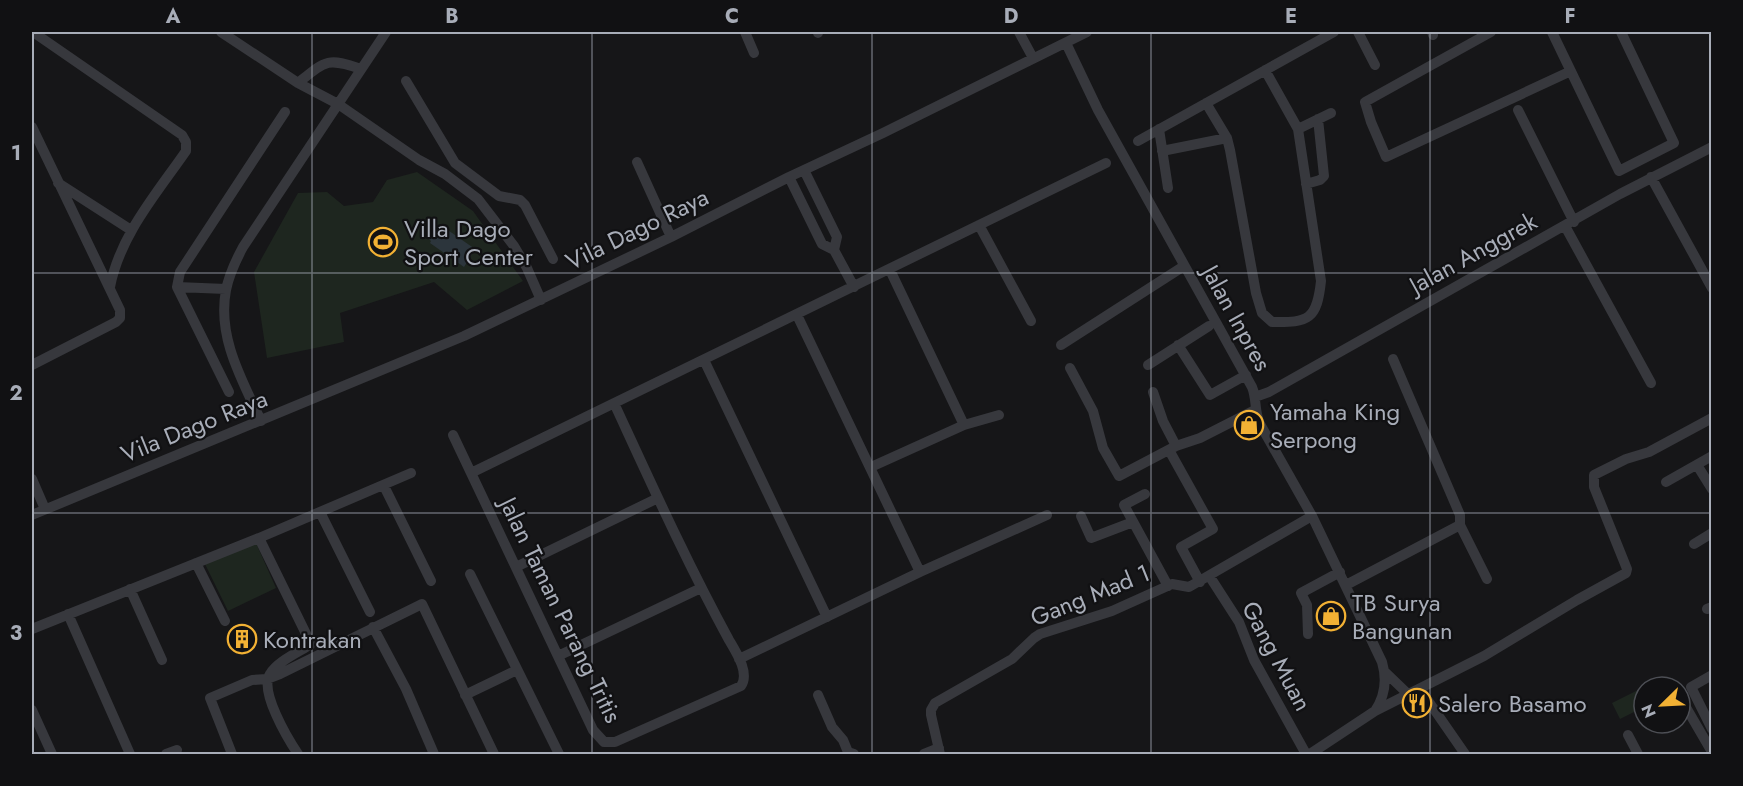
<svg xmlns="http://www.w3.org/2000/svg" width="1743" height="786" font-family="Jost,sans-serif">
	<rect width="100%" height="100%" fill="#161618"/>
	<path fill="#1e261f" d="M417,172L473,211L523,281L467,310L434,282L340,313L344,342L267,358L254,272L298,193L327,192L344,206L373,202L387,180Z
		M256,543L276,588L228,611L205,564Z
		M1646,686L1647,687H1644V707L1620,719L1612,703Z"/>
	<path fill="#2c353c" d="M432,225L440,228L442,226L475,249L464,267L430,243L431,241L425,235V231Z"/>
	<g fill="none" stroke-linecap="round" stroke-linejoin="round">
		<path stroke="#37383d" stroke-width="10" d="M33,32L182,135L186,142V151C157,193 120,235 110,287
			M221,32L298,83L338,104L419,160L445,174L478,199L514,246L527,268L541,300
			M745,32L754,53
			M818,32V33
			M1019,32L1033,58
			M1358,32L1375,65
			M1432,32L1433,35
			M1491,32L1365,102L1371,122L1386,157L1571,71
			M1552,32L1619,171L1674,143L1621,32
			M1066,43L1098,110L1252,387C1257,399 1254,411 1260,424L1312,516L1382,662C1387,679 1385,696 1375,711L1310,754
			M406,81L455,163L499,196L520,200L525,205L553,259
			M298,83C325,61 327,57 361,69
			M1206,103L1227,138L1230,150L1256,293L1262,313L1272,322C1309,323 1317,319 1321,281L1298,129L1265,70
			M1518,110L1574,222
			M32,127L120,310V318L116,322L32,365
			M1159,129L1168,188
			M1298,129L1331,113
			M1138,141L1334,32
			M1162,151L1227,138
			M637,162L671,237
			M789,177L822,244L834,250L837,237L804,170
			M1651,177L1712,288
			M58,183L131,230
			M1306,184L1320,180L1324,176L1318,119
			M979,225L1031,321
			M1565,226L1651,383
			M834,250L854,287
			M890,270L964,425
			M177,287L226,289
			M797,315L920,572
			M1061,345L1184,266
			M1178,345L1210,395L1246,375
			M1393,359L1460,515V525L1487,579
			M704,360L827,617
			M1148,365L1209,326
			M1070,368L1093,411L1103,448L1119,476L1176,446L1200,438L1255,410
			M229,392L177,287L180,272L285,112
			M1153,392L1163,421L1176,446
			M1255,397L1269,392L1620,194L1712,147
			M261,421C242,380 217,337 226,290C229,275 236,260 243,247L386,32
			M453,435L593,730L604,742H615L741,686C750,673 736,652 729,640C687,563 651,483 614,403
			M1169,450L1213,529L1181,547L1200,582
			M1697,465L1712,489
			M871,467L964,425L999,415
			M471,473L1106,163
			M32,479L45,509
			M1666,482L1712,456
			M384,486L431,581
			M1145,494L1124,505L1168,586
			M320,512L370,612
			M32,515L464,336L671,237L789,177L883,133L1087,32
			M1081,516L1091,538L1133,522
			M259,538L311,644C299,652 278,661 270,674C259,691 288,739 298,754
			M1694,544L1712,533
			M196,563L225,621
			M516,567L658,498
			M470,574L559,754
			M1210,577L1239,622L1254,660L1306,754
			M1346,585L1460,525
			M130,589L162,660
			M1707,609L1712,607
			M68,614L130,754
			M373,627L406,689L434,754
			M32,629L259,538L411,473
			M1308,634L1307,605L1301,593L1340,572
			M558,656L701,588
			M739,659L920,572L1047,515
			M1384,671L1409,695
			M1712,675L1691,687L1712,729
			M1420,689L1465,754
			M465,695L517,670
			M818,695L832,727L843,740L848,752L854,754
			M1680,697L1712,752
			M32,710L52,754
			M1375,711L1484,656L1577,600L1626,573L1627,569L1594,487V475L1626,459L1649,452L1712,418
			M1628,735L1638,754
			M166,754L177,750
			M232,754L210,698L252,680L267,679L280,674L422,604L494,754
			M924,754L939,748
			M940,754L931,715V710L935,703L1012,659L1034,638L1040,634L1112,611L1172,584L1189,587L1312,516"/>
	</g>
	<path fill="none" stroke="#a8adb8" stroke-width="1.5" stroke-opacity="0.55" d="M312,32V754M592,32V754M872,32V754M1151,32V754M1430,32V754M32,273H1712M32,513H1712"/>
	<defs>
		<g id="stadium-ring" transform="scale(1.5)"><circle r="9.5" fill="#111113" stroke="#f2b134" stroke-width="1.5"/><path d="M0-5a6.5 5 0 1 0 0 10a6.5 5 0 1 0 0-10ZM-3.5-1.8h7v3.6h-7Z" fill="#f2b134"/></g>
		<g id="shop-ring" transform="scale(1.5)"><circle r="9.5" fill="#111113" stroke="#f2b134" stroke-width="1.5"/><path d="M-5-2.5h2.3a2.7 3.5 0 0 1 5.4 0H5L5.5 6h-11ZM-1.5-2.5h3a1.5 2.3 0 0 0-3 0Z" fill="#f2b134"/></g>
		<g id="building-ring" transform="scale(1.5)"><circle r="9.5" fill="#111113" stroke="#f2b134" stroke-width="1.5"/><path d="M-4-6H4V6H1V3H-1V6H-4ZM-2.5-4.3h1.7v1.8h-1.7ZM.8-4.3h1.7v1.8H.8ZM-2.5-1h1.7V.8h-1.7ZM.8-1h1.7V.8H.8Z" fill="#f2b134"/></g>
		<g id="restaurant-ring" transform="scale(1.5)"><circle r="9.5" fill="#111113" stroke="#f2b134" stroke-width="1.5"/><path d="M-5-6h1v4h1v-4h1v4h1v-4h1v5L-1.5 .5V6h-2V.5L-5-1ZM5-6V6H3V1.5H1.5Q1.5-4 5-6Z" fill="#f2b134"/></g>
	</defs>
	<g fill-rule="evenodd">
		<use href="#stadium-ring" x="383" y="242"/>
		<use href="#shop-ring" x="1249" y="425"/>
		<use href="#shop-ring" x="1331" y="616"/>
		<use href="#building-ring" x="242" y="639"/>
		<use href="#restaurant-ring" x="1417" y="703"/>
	</g>
	<g text-anchor="middle" dominant-baseline="central" stroke-width="4.5" stroke-linejoin="round" paint-order="stroke">
		<g font-size="24" fill="#a8adb8" stroke="#111113" text-anchor="start">
			<text x="404" y="228">Villa Dago<tspan x="404" dy="28">Sport Center</tspan></text>
			<text x="1270" y="411">Yamaha King<tspan x="1270" dy="28">Serpong</tspan></text>
			<text x="1352" y="602">TB Surya<tspan x="1352" dy="28">Bangunan</tspan></text>
			<text x="263" y="639">Kontrakan</text>
			<text x="1438" y="703">Salero Basamo</text>
		</g>
		<g font-size="24" fill="#a8adb8" stroke="#111113">
			<text transform="translate(637 229) rotate(-26)">Vila Dago Raya</text>
			<text transform="translate(1473 253) rotate(-29)">Jalan Anggrek</text>
			<text transform="translate(1237 318) rotate(61)">Jalan Inpres</text>
			<text transform="translate(194 426) rotate(-22)">Vila Dago Raya</text>
			<text transform="translate(1090 595) rotate(-22)">Gang Mad 1</text>
			<text transform="translate(561 610) rotate(64)">Jalan Taman Parang Tritis</text>
			<text transform="translate(1277 656) rotate(62)">Gang Muan</text>
		</g>
	</g>
	<rect width="1743" height="786" fill="none" stroke="#111113" stroke-width="66"/>
	<g transform="translate(1662 705) rotate(246)"><circle r="28" fill="#111113" stroke="#4d4f55" stroke-width="1.5"/>
	<path d="M0-4.5L10 22L0 15L-10 22Z" fill="#f2b134"/>
	<text y="-9" font-size="16" font-weight="bold" text-anchor="middle" fill="#a8adb8">N</text>
	</g>
	<rect x="33" y="33" width="1677" height="720" fill="none" stroke="#a8adb8" stroke-width="2"/>
	<g font-size="20" text-anchor="middle" font-weight="bold" fill="#a8adb8">
		<text x="173" y="23">A</text>
		<text x="452" y="23">B</text>
		<text x="732" y="23">C</text>
		<text x="1011" y="23">D</text>
		<text x="1291" y="23">E</text>
		<text x="1570" y="23">F</text>
		<text x="16" y="160">1</text>
		<text x="16" y="400">2</text>
		<text x="16" y="640">3</text>
	</g>
</svg>
